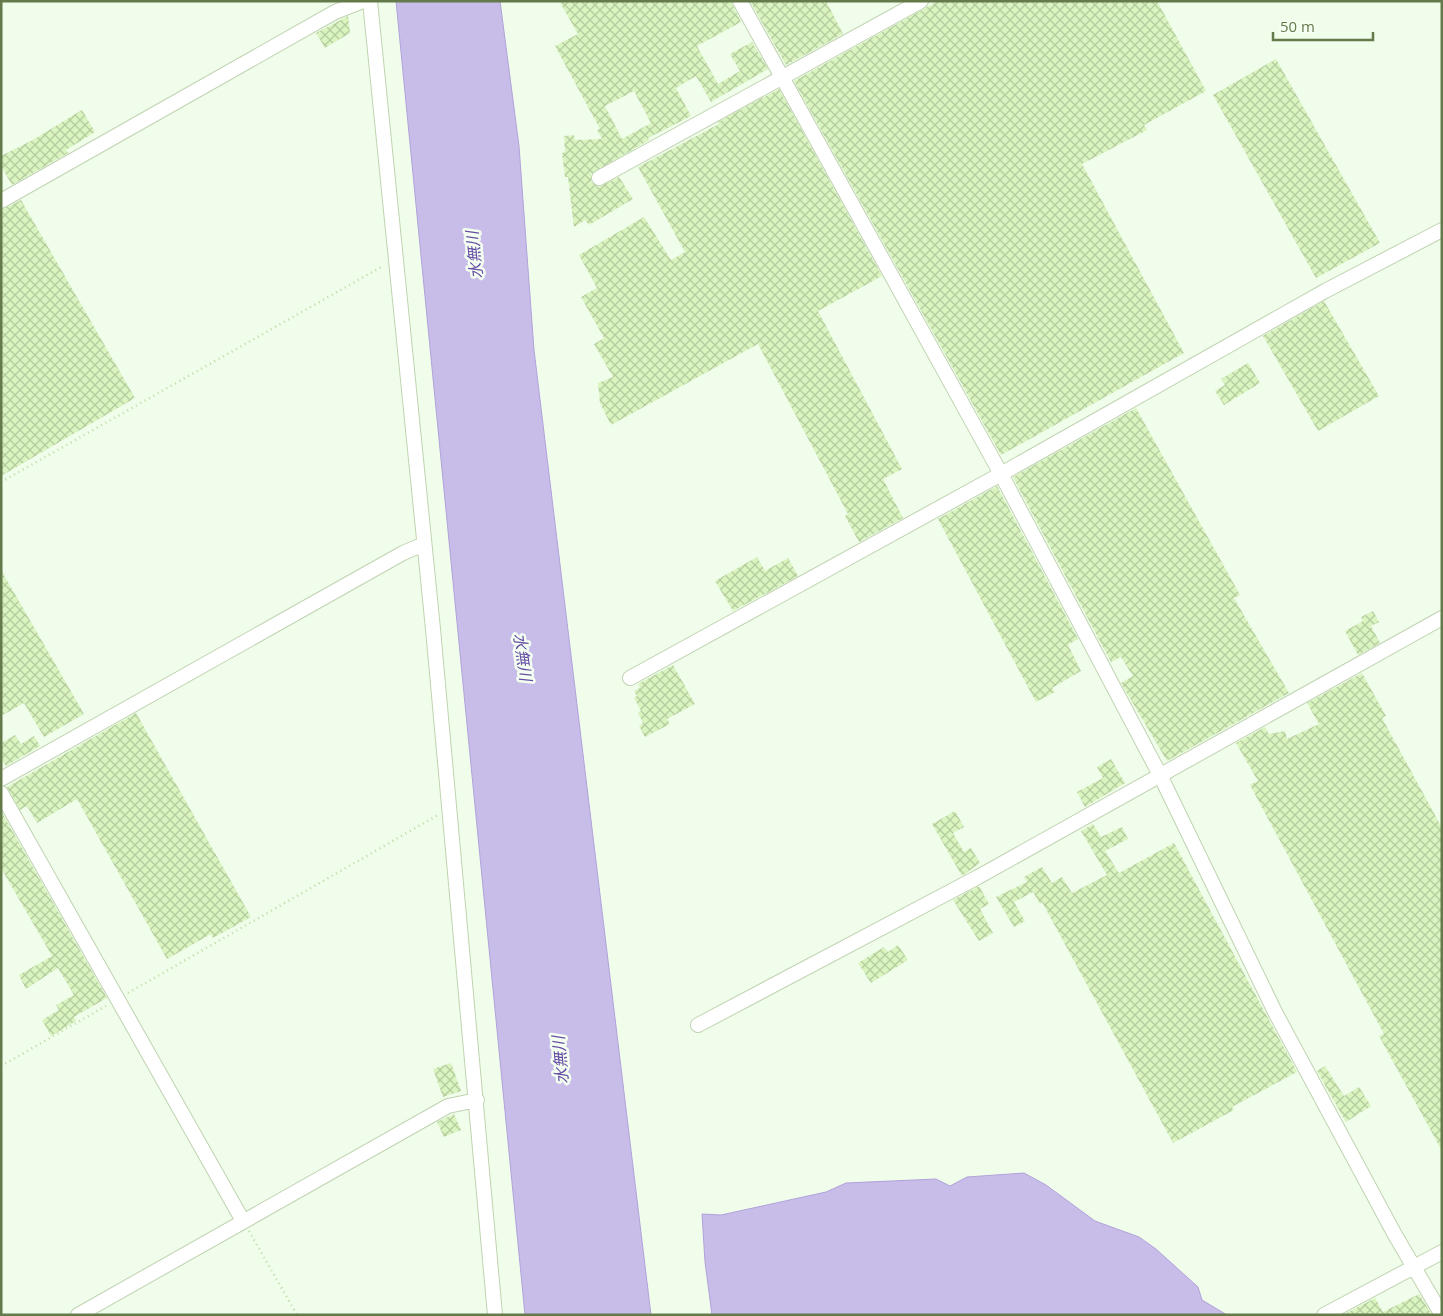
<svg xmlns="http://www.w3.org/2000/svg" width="1443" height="1316" font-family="'Open Sans','Noto Sans JP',sans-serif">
	<defs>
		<pattern id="building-cross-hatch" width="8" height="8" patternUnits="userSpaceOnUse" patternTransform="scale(1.25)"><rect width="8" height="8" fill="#daf4c0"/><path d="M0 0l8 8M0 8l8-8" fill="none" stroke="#b4cb9e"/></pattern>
	</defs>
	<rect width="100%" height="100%" fill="#effdea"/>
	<path fill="#c8bde8" stroke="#b1a2db" d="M396,1H500L519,146L534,350L651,1315H525Z
		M1024,1173L1046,1185L1095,1221L1139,1237L1156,1249L1198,1287L1202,1300L1227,1315H712L705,1262L702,1214L721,1215L826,1192L846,1183L936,1179L950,1186L967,1177Z"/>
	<path fill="url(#building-cross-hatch)" fill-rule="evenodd" d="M559,1H731L741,22L697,46L718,84L740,71L730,54L752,42L768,69L711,102L696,76L676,88L691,116L648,138L649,140L591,174V182L598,187L619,177L633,199L589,225L585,220L574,227L568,177H565L562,153L565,152L564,136L574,135L575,140L602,139L597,130L600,129L555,46L578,34ZM634,91L651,123L622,139L605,106Z
		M750,1H826L843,34L786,65Z
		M938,1H1157L1206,91L1144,125L1147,130L1082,164L1184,353L1001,455L794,81Z
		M348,16L350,33L325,48L316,33Z
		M1276,59L1380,243L1316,278L1213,95Z
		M779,89L882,276L818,311L902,469L883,479L903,518L859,542L845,516L848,514L758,344L611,425L600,403L598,383L613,377L594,344L604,338L581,297L597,288L579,255L644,217L671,260L685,252L638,167L719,124L718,122Z
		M82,110L95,132L66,150L68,153L12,185L1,166V156L31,141Z
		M21,200L135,398L1,476V210Z
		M1324,301L1379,396L1318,431L1263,336Z
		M1248,363L1260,383L1224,405L1215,391L1225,385L1221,379Z
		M1136,408L1240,595L1234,598L1289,693L1167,761L1121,683L1133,676L1121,657L1111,662L1013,477Z
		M997,486L1078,639L1068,645L1081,671L1052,688L1055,692L1036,702L938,519Z
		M757,557L765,571L788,558L798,576L733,611L715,581Z
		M1,570L84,714L44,737L24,703L1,716Z
		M1373,611L1379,622L1371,626L1380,643L1358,655L1345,631L1363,621L1361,617Z
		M673,665L695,704L667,719L670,724L645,737L639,726L643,723L638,713L641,711L634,698L637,696L634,691L640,688L638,684Z
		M1362,673L1386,716L1382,718L1442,828V1151L1379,1036L1384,1034L1250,785L1258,781L1236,743L1265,727L1269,734L1285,731L1287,739L1319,724L1307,703Z
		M136,713L251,917L213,938L211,934L167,959L77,799L37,823L27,806L20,810L7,787Z
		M15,735L21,744L34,736L40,746L6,766L1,759V743Z
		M1111,759L1125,783L1085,807L1077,792L1103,778L1097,767Z
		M1,811L107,998L74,1017L76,1021L51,1036L42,1020L59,1010L56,1005L74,995L58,968L26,989L19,975L52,956L1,868Z
		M955,811L964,827L953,833L964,852L971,848L980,863L962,876L932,824Z
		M1093,824L1101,837L1122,827L1128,839L1105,851L1119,873L1174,843L1297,1072L1232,1107L1234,1110L1173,1143L1042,902L1040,904L1033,892L1014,902L1025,921L1014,927L996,897L1027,882L1024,877L1042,867L1052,883L1062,877L1072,893L1107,875L1081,831Z
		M979,886L989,904L980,909L993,933L979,941L953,900Z
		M898,945L908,960L871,983L858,963L884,947L888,952Z
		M451,1063L461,1091L443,1097L433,1069Z
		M1325,1066L1344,1096L1359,1087L1371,1106L1346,1122L1317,1071Z
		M454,1114L461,1130L444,1137L437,1122Z
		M1419,1294L1432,1315H1343L1375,1298L1383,1312Z"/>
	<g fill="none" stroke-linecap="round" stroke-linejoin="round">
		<g stroke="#c0d3b1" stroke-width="16">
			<path id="minor" d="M370,1L433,629L495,1315
				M740,1L1001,474L1160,775L1275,1012L1395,1235L1442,1315
				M599,178L921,1
				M1,201L335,12L363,1
				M630,678L1001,474L1325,291L1442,230
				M1,779L403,553L424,544
				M1,793L243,1221
				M698,1025L978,877L1442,618
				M78,1315L448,1106L477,1100
				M1324,1315L1442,1252"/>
		</g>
		<path stroke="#bedaa2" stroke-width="2.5" stroke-dasharray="1 4" stroke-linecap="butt" d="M1,482L383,266
			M128,993L438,815
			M1,1066L106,1006
			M249,1231L297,1315"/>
		<use href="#minor" stroke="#fff" stroke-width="14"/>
	</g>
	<g text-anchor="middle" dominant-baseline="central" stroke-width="5" stroke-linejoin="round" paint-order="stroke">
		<g font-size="16" font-style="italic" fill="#644ca4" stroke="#f5fff1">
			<text transform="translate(474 255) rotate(-96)">水無川</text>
			<text transform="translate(523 657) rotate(82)">水無川</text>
			<text transform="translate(560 1060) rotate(-95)">水無川</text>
		</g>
	</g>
	<rect width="1443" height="1316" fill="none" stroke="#647a4b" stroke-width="5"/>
	<path d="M1273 32v8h100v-8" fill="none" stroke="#647a4b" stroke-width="2.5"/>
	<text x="1280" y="32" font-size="15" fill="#647a4b" stroke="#f5fff1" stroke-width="4" paint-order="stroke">50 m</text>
</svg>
